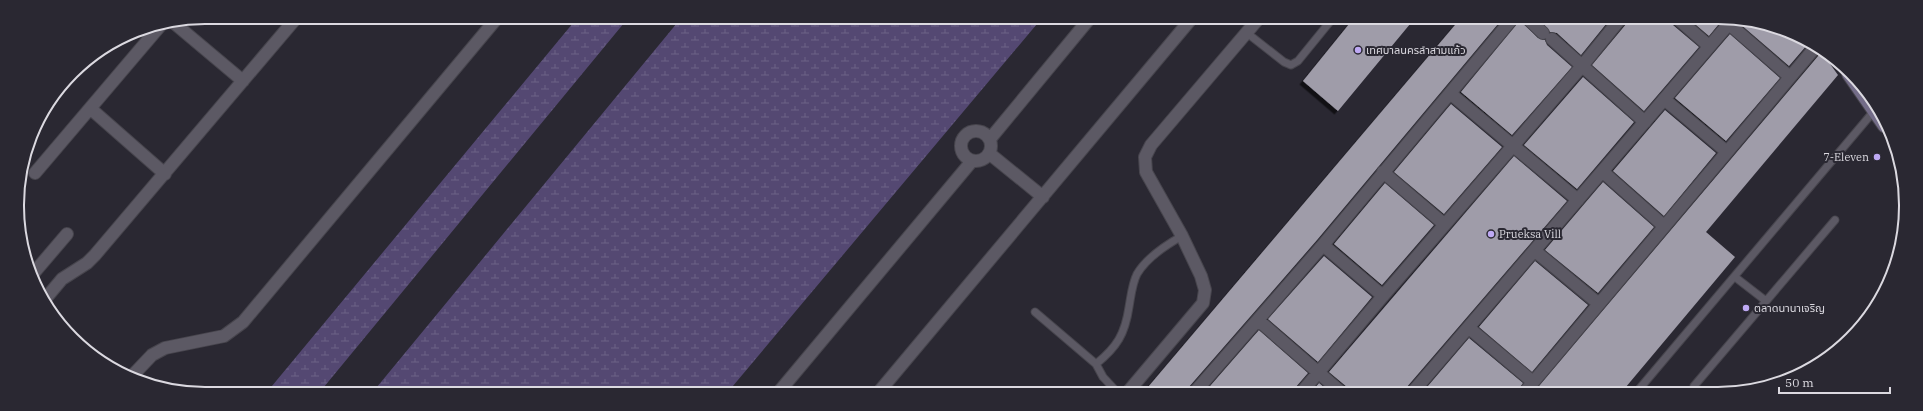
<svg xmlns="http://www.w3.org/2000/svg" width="1923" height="411" font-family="'IBM Plex Serif','Noto Sans Thai',serif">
	<defs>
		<pattern id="wetland-marsh" width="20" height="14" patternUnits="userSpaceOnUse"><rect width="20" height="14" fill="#544872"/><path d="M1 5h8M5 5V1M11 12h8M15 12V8" fill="none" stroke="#6c6286"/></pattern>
		<filter id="shadow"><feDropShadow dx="-3.5" dy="3.5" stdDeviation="0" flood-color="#0009"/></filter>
	</defs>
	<rect width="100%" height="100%" fill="#2a2832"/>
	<path fill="url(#wetland-marsh)" d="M578,17H629L319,393L267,392Z
		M682,17L1042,18L727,393H372Z"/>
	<path fill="#9f9ca9" filter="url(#shadow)" d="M1354,18H1415L1338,111L1303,81Z
		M1461,18H1503L1317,240L1188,388L1187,393H1143Z
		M1538,18H1611L1581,55L1557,33L1550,32Z
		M1628,18L1671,19L1673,25L1699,47L1644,111L1592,65L1627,23Z
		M1689,19H1723L1709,36Z
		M1740,19H1742L1812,43L1807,45L1789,66L1739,23Z
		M1520,20L1538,38L1545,40L1547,45L1572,67L1512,135L1461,92Z
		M1730,34L1780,78L1726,141L1675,98Z
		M1820,50L1838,75L1706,232L1735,257L1620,394L1533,393L1819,55Z
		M1583,77L1634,122L1577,189L1524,145Z
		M1451,104L1502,147L1444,214L1394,172Z
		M1665,110L1716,153L1664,216L1613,171Z
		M1514,156L1567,201L1406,388L1405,393H1349L1347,387L1329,372Z
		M1603,182L1654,227L1598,293L1545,250Z
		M1385,183L1434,225L1382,285L1334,244Z
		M1324,256L1372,297L1318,362L1268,319Z
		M1535,261L1588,305L1532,372L1479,327Z
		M1259,330L1308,373L1295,388L1294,393H1204Z
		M1469,338L1523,383L1517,393H1422Z
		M1319,383L1331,393H1311Z"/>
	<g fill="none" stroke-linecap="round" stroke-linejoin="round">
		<g stroke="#47454d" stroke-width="9">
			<path id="lane" d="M1247,33L1284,62L1291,65L1298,61L1333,18
				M1735,277L1766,301
				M1035,312L1096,364
				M1694,386L1835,220
				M1118,393L1103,377L1096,364C1117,347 1125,334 1129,307C1131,296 1132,284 1137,274C1147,257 1166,245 1182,236
				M1635,394L1874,111"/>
		</g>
		<g stroke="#47454d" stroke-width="14">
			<path id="street" d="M1527,18L1543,33
				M1678,19L1709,46
				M174,23L243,81
				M1729,24L1790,77
				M1552,39L1645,122
				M1451,94L1578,200
				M1664,99L1727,152
				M91,109L165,174
				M961 146a15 15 0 1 1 30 0a15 15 0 1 1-30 0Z
				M990,139L1090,18
				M990,154L1043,197
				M1383,172L1444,224
				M1603,172L1664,226
				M35,173L160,26
				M1323,245L1383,296
				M1535,251L1599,304
				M32,275L67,234
				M46,298L62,279L87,263L95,255L297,17
				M1258,320L1342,393
				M1469,328L1533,382
				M132,376L152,355L165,348L224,336L243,322L498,17
				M778,393L972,161
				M878,393L1192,18
				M1127,393L1203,303L1205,290L1201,276L1182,236L1146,172L1145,157L1151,145L1259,18
				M1194,393L1323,245L1513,18
				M1301,393L1383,296L1582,66L1621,18
				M1412,393L1733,19
				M1524,393L1813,50"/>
		</g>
		<g stroke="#47454d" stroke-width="14">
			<path id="secondary" d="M1848,74L1884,126"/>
		</g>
		<use href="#lane" stroke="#5c5964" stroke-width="7"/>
		<use href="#street" stroke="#5c5964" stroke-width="12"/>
		<use href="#secondary" stroke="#736c88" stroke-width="12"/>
	</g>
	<g fill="#bea9f4" stroke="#2a2832" stroke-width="1.5">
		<circle cx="1358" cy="50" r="4"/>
		<circle cx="1877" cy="157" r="4"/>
		<circle cx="1491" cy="234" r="4"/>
		<circle cx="1746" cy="308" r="4"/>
	</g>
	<g text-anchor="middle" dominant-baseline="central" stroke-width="4" stroke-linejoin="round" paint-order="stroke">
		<g font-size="11" fill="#dbd9e0" stroke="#2a2832" text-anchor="start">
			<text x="1366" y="50">เทศบาลนครลำสามแก้ว</text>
			<text x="1869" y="157" text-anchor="end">7-Eleven</text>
			<text x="1499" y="234">Prueksa Vill</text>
			<text x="1754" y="308">ตลาดนานาเจริญ</text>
		</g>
	</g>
	<path d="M0 0H1923V411H0ZM205 24H1718A181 181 0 0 1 1899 205V206A181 181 0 0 1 1718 387H205A181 181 0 0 1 24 206V205A181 181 0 0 1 205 24Z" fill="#2a2832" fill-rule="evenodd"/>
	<path fill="none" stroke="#dbd9e0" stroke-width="2" d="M205 24H1718A181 181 0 0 1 1899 205V206A181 181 0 0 1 1718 387H205A181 181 0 0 1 24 206V205A181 181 0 0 1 205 24Z"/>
	<path d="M1779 387v6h111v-6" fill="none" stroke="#dbd9e0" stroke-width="2"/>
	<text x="1785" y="387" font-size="12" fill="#dbd9e0" stroke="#2a2832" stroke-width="3" paint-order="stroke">50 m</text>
</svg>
